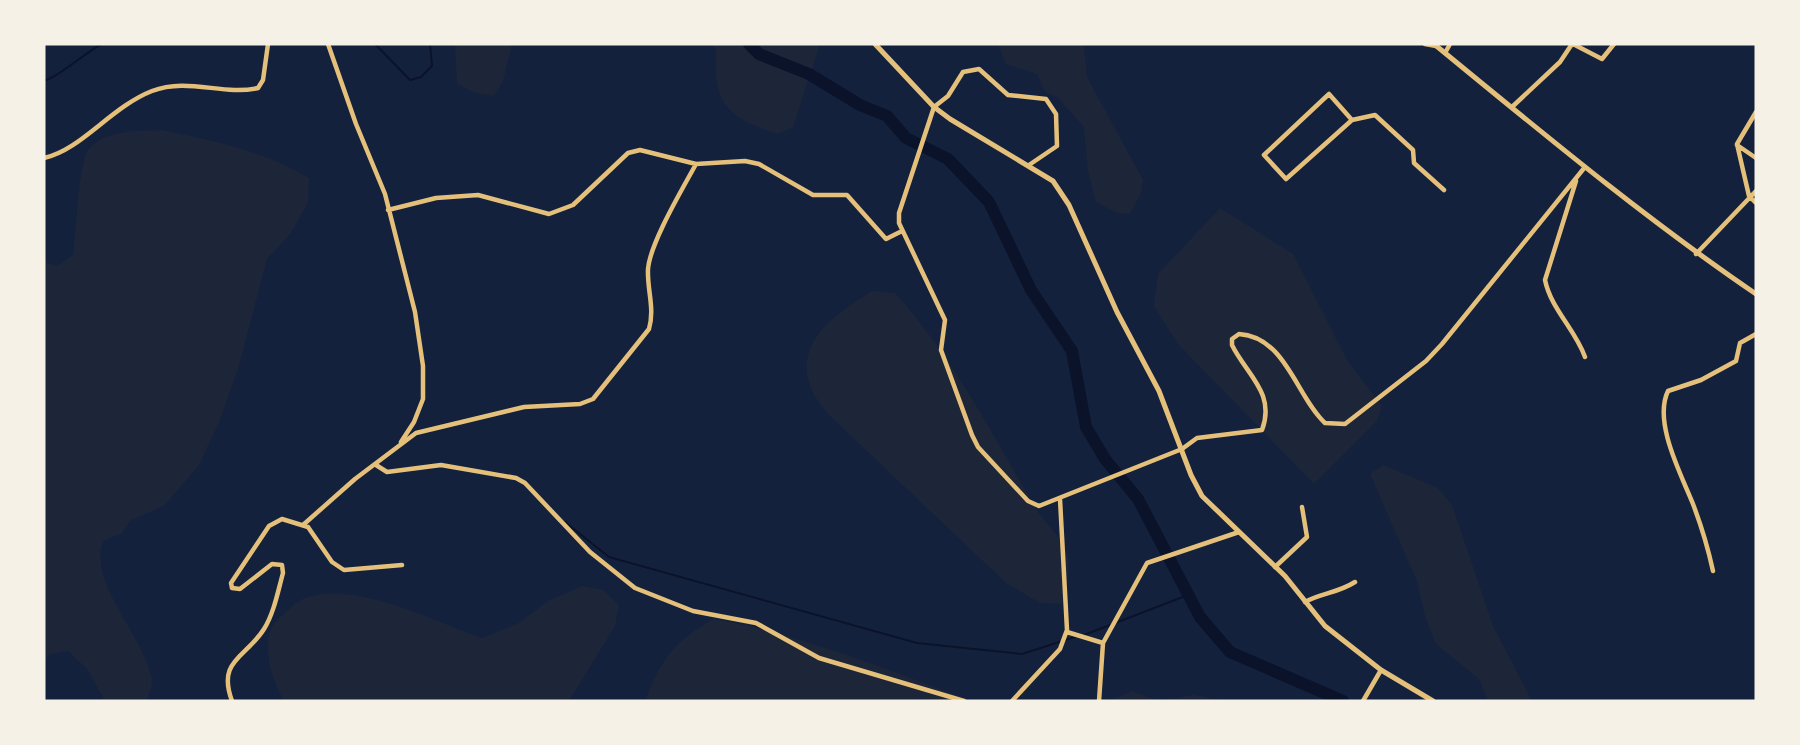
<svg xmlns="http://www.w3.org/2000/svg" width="1800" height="745" font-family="Ubuntu,sans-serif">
	<rect width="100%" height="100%" fill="#14213d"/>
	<path fill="#1d2539" d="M455,44H512L503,81L494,96L475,93L457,83Z
		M712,44H820L793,127L777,134C726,116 714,106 716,50Z
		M998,44H1084L1087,77L1143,180L1141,193L1130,214L1117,213L1096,202L1088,171L1084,127L1057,97L1045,92L1037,74L1006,64Z
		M161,130C215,141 261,150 309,178L308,202L291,233L267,259L238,369L220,420L199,465L165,505L130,521L122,533L103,541C87,583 146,638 152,680C152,687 149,695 147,701H105L88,670L68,651L50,654L44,660V262L57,266L73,255C76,236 79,161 88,150C104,130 138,131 161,130Z
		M1220,208L1293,254L1347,360L1382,406L1377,421L1314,484L1178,344L1154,306L1158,274Z
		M872,291L895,293C954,359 991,432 1035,507C1044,522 1064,540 1068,556C1071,571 1065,589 1062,604L1040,603L1006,583L829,415C823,407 814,397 811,388C792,341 839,312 872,291Z
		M1383,465L1438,488L1452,505L1493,626L1532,701H1488L1479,679L1436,644L1425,616L1417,581L1370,474Z
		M582,586L603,590L619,605L615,626L569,701H284C271,678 257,637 280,617C287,612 294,603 301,600C351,577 434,622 482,638L519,623L548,601Z
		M713,619C801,634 888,670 972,701H645C662,658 673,643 713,619Z
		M1132,691L1158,701H1109Z
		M1194,695L1227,701H1229H1161Z"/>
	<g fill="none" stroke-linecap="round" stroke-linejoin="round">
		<path stroke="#0b132b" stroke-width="2" d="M375,44L410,80L421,77L432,66L430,44
			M44,81C59,77 84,53 102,44
			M565,522L609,557L917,643L1022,654L1078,636
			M1084,635L1188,595"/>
		<path stroke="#0b132b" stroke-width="12" d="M749,44L759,54L809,74L860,105L887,116L906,138L948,159L989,202L1031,290L1072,351L1086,427L1105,459L1138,499L1200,617L1230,652L1343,701"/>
		<path stroke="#e5c07b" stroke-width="4.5" d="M328,44L356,124L385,194L415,312L423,366V399L414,422L401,442
			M1425,44L1436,46
			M1573,44L1602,59L1614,44
			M1445,53L1450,44
			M1512,107L1560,62L1572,44
			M1756,112L1737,144L1749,196L1756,203
			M1352,120L1329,94L1264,155L1286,179L1352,120L1375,115L1413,150L1414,163L1444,190
			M1737,145L1756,158
			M44,158C81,150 111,107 152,91C188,77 223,96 258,88L263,80L268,44
			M1029,165L1057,146L1056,114L1046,99L1008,95L979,69L963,72L948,96L934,107L899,213V223L945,320L941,350L972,435L978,447L1028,501L1039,506L1182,449L1197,438L1262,430C1276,393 1246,374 1232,345V339L1239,334C1286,337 1296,396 1325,423L1345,424L1426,361L1442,344L1585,167
			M1576,181L1545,280C1551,309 1575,329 1585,357
			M388,210L436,198L478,195L549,214L573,205L628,153L640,150L696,164L745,161L759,164L813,195H847L886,239L900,232
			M1696,254L1756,191
			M376,465L387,472L441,465L516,478L525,483L590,552L635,588L693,611L756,623L819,658L964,701
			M303,525L355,479L416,433L524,407L580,404L593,399L649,329C655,308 647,290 648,269C650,243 683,188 696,164
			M1275,567L1307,537L1302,507
			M1713,571C1708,548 1701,525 1693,504C1681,474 1653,422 1668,391L1701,380L1736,361L1740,343L1756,334
			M1305,602C1321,593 1338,593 1355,582
			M1067,632L1103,643
			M232,701C217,660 245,659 264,629C274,613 278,591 283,573L282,565L272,564L240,589L232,588L231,583L269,526L282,519L308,527L332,562L344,570L402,565
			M1012,701L1060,649L1067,630L1060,499
			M1099,701L1103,643L1147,563L1239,532
			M1363,701L1381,670"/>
		<path stroke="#e5c07b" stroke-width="5" d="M875,44L934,107L950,119L1053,181L1069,205L1117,312L1159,391L1191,475L1202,496L1285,576L1325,626L1381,670L1433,701"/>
		<path stroke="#e5c07b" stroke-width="5" d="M1434,44C1539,130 1643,217 1756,294"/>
	</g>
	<rect width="1800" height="745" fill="none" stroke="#f6f1e7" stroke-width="91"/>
</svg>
